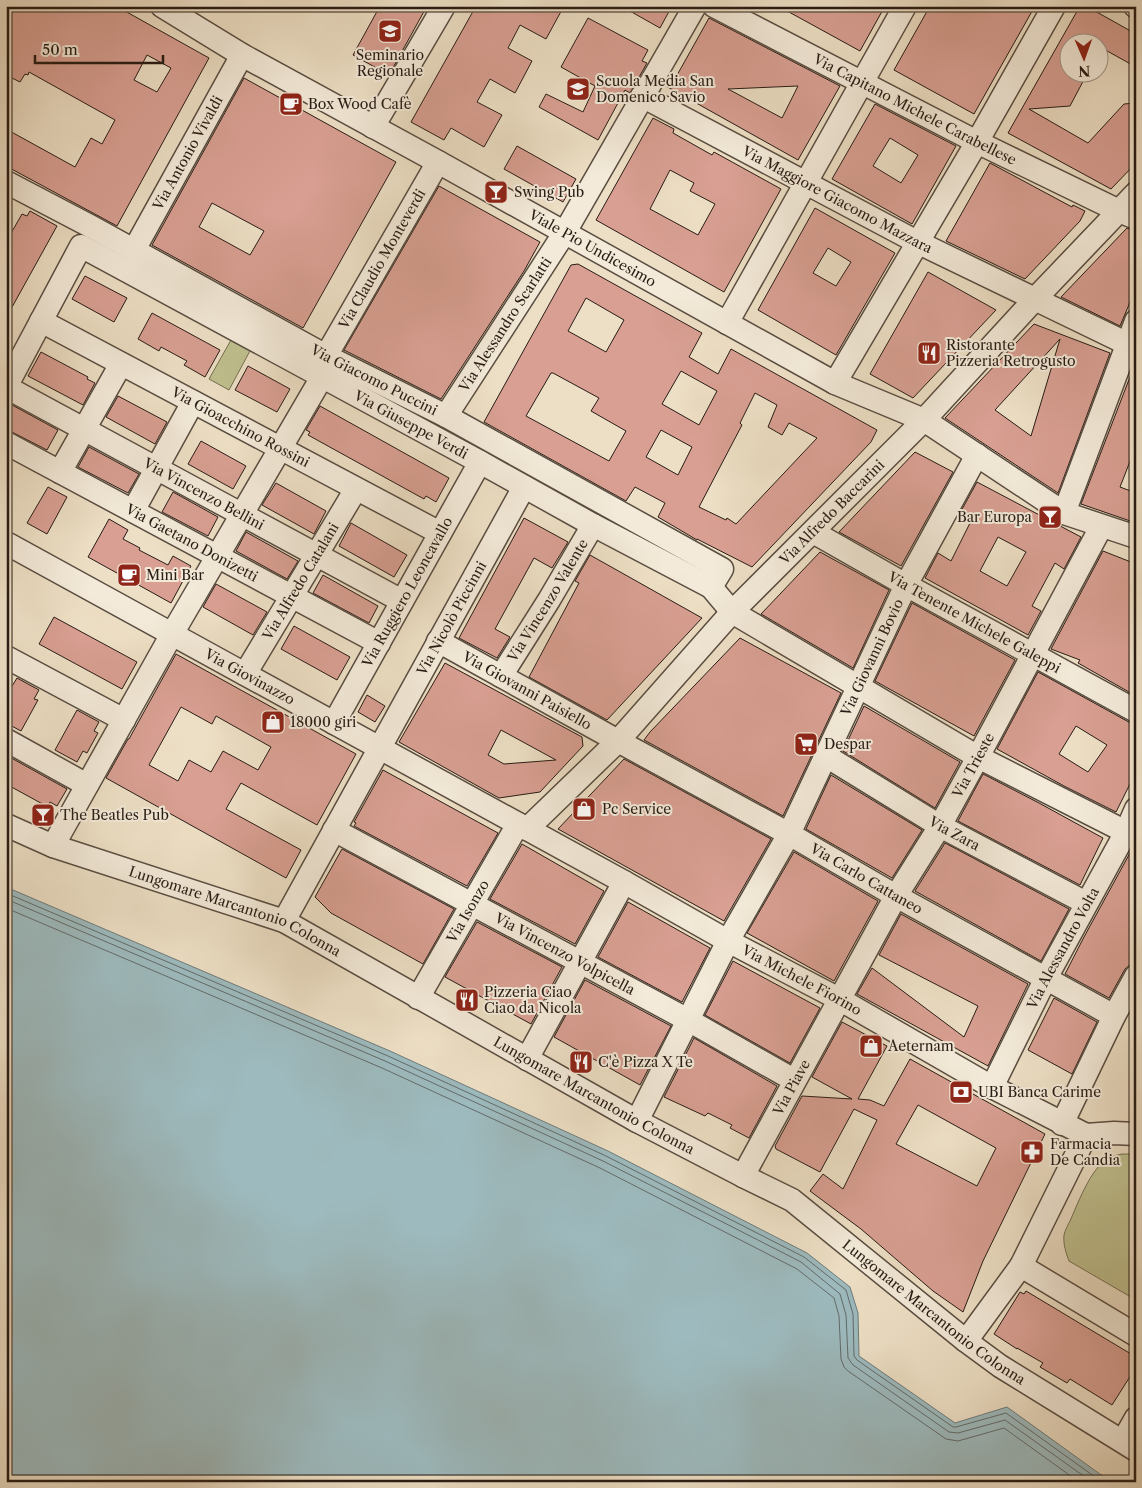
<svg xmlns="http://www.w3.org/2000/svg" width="1142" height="1488" font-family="'Libre Caslon Text',serif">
	<rect width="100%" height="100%" fill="#eddfc5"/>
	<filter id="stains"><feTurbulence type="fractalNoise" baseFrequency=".004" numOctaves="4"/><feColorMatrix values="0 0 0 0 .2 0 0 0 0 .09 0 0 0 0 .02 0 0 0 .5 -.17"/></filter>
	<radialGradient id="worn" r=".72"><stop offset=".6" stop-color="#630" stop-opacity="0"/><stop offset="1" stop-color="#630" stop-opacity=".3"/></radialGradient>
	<path fill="#c0c08f" stroke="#746e52" d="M231,340L251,349L229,390L209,379Z
		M1122,1154H1136V1300L1069,1261C1066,1253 1063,1244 1064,1235C1065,1230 1068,1225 1070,1221C1078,1203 1086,1181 1099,1166C1105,1158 1113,1156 1122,1154Z"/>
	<path fill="#9dbabe" stroke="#6e7b7a" d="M6,887L390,1051L608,1151L807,1253L850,1287L858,1313L859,1356L955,1423L1007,1407L1111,1482H6Z"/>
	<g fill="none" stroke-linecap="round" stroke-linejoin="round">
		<path stroke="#626b6a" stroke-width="1" d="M6,893L388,1056L606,1156L804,1257L846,1290L853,1314L854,1356L857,1360L953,1427H956L1006,1413L1102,1482
			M6,899L385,1061L603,1161L801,1262L840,1294L846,1315L848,1358L853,1365L949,1432L958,1433L1005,1420L1092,1482
			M6,908L382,1068L600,1168L797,1269L834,1298L839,1316L841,1359L844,1367L848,1371L946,1439L958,1441L1004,1428L1079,1482"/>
	</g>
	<path fill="#d89f92" stroke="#281c15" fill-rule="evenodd" d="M6,6H116L209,58L117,226L6,166V129L75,167L91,138L102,144L115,120L29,72L28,75L25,74L20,82L6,75ZM147,55L171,68L157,92L134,80Z
		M380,6H427L389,75L353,55Z
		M476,6H564L546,39L520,25L508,48L532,61L515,93L490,79L477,102L502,115L484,147L451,128L444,140L411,122Z
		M621,6H672L660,28Z
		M778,6H885L860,51Z
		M930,6H1035L974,114L894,70Z
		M1080,6H1086L1136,34V67L1100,47V42H1070V72H1088L1070,106L1029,109L1088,143L1124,104L1136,103V163L1111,189L1008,133Z
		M588,18L648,50L642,61L647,63L630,93L625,90L598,140L539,107L546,94L583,112L595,86L561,67Z
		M709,18L840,86L798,160L664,85L671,75L676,77ZM798,86L782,118L728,89Z
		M244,78L396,162L303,328L152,245ZM212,203L264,231L250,255L199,227Z
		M875,104L956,146L912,224L832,179ZM890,138L918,155L901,183L873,166Z
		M653,118L674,129L673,133L712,155L714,152L781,189L724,292L596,220ZM670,170L694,183L690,191L715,204L698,235L650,209Z
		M517,146L576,179L563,202L504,169Z
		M990,163L1072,207L1073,205L1085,211L1080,221L1025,279L946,241Z
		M439,186L540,242L524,271L441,399L344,350Z
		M815,208L895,253L836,355L758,310ZM828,248L851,262L836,286L813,273Z
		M30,211L57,226L6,318V242L22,214L27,216Z
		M1127,228L1136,231V288L1120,326L1061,297Z
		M578,264L702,333L689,357L718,374L731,349L877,430L871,442L752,567L697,539V540L658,517L665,503L635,487L626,501L484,422L571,265ZM586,298L624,320L606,352L568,331ZM681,371L717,391L699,425L662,404ZM551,373H553L599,398L591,411L626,431L609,461L526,416ZM755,393L777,405L768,427L782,435L789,423L817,438L736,524L727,518L726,520L699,507L742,425L740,423ZM661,430L692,447L678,475L646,457Z
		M928,272L996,310L913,398L870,374Z
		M85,276L127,298L114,322L72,299Z
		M152,313L220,350L205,377L184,365L187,361L161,347L159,351L138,339Z
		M1034,324L1110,353L1058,493L945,418ZM1060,339L1031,436L995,410Z
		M41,352L88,377L87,379L95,383L83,405L28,376Z
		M1135,364H1136V446L1120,487L1136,493V523L1081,504Z
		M248,366L290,389L277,412L235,390Z
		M118,396L167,422L155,444L106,417Z
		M12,405L58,430L47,450L6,429V417Z
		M320,406L449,478L436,502L426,496L424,499L308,435L310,432L306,430Z
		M201,441L246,466L233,489L188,464Z
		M89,447L139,474L128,493L78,467Z
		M915,452L953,472L901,566L839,532Z
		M977,482L1081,537L1064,569L1055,563L1032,606L1041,611L1028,635L925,578L938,553L951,561L972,519L960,513ZM998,537L1026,552L1007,586L980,571Z
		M276,483L326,511L314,534L262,505Z
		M48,487L67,497L47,534L27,523Z
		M173,492L218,517L208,536L162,512Z
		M524,518L568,542L552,568L534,558L495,629L510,637L497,658L459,638Z
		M109,519L128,530L123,539L140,548L139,550L168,565L173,556L191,566L171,603L88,557Z
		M351,523L407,555L394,577L339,546Z
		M246,532L298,561L287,579L236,551Z
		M1103,551L1136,564V696L1078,663L1080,660L1051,649Z
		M820,552L889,590L853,668L761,614Z
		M590,555L702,618L607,720L529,677L579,583L575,581Z
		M323,575L378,606L369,623L313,593Z
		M216,584L267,612L253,635L203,607Z
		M912,603L1015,660L974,736L875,681Z
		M54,617L137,662L122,689L39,644Z
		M294,626L350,657L337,680L281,649Z
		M740,638L841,693L783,816L644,740L650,732Z
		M176,654L356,754L317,825L241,783L226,809L301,850L286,878L106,778L128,739H129ZM181,707L212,724L216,716L271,747L258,770L223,751L211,772L189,760L178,781L149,765Z
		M445,663L582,737L583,746L540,792L499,798L399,742ZM501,730L556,760L504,764L488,755Z
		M1038,672L1136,726V772L1116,812L1064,786L997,749ZM1076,726L1107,745L1088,772L1059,754Z
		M17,678L39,690L34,699L38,700L21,731L6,723V696Z
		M367,695L385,706L375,722L358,712Z
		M864,706L960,762L935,808L843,751Z
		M77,710L99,722L94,731L98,733L87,753L83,751L77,762L55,750Z
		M6,755L67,789L57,806L50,802L48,807L6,784Z
		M624,759L771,839L724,921L558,829Z
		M383,770L498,833L467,886L354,826L356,823L354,822Z
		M983,774L1039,803L1103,838L1080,885L958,821Z
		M831,775L922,830L892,878L806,829Z
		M1136,842V963L1130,965L1125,969L1109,998L1065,974L1084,937Z
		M945,843L1069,909L1041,961L915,891Z
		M522,844L604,891L575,944L490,899Z
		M342,849L454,909L423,964L331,913L315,897Z
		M794,852L878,901L834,981L747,933Z
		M628,902L710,948L682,1002L598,957Z
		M901,914L1028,984L988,1066L857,994L872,968L964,1037L978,1006L879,955Z
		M477,922L562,967L531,1024L445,977Z
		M733,961L820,1008L790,1063L705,1015Z
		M585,980L671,1026L640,1085L554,1037Z
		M1054,998L1097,1022L1072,1074L1028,1050Z
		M842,1022L887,1046L858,1099L870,1100L884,1106L910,1059L1045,1134L983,1261L963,1312L933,1291L861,1229L810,1191L823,1174L843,1189L877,1120L854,1109L820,1172L776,1149L775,1146L802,1096L852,1099L812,1077ZM918,1105L996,1148L977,1186L896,1144Z
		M694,1038L777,1086L749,1138L730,1128L732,1125L708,1113L705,1116L664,1097Z
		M1026,1291L1136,1357V1378L1131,1375L1112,1405L1070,1379L1067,1383L1040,1367L1043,1363L1017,1348V1349L994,1334L1020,1292L1024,1294Z"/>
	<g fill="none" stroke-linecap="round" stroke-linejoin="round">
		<g stroke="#594d41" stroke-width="25">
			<g id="minor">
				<path id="s1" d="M162,6L242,55L438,162L835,383L924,420L1064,513L1136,537"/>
				<path id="s2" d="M714,6L977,142L1119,211L1136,218"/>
				<path d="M1135,6L1136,7"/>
				<path id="s3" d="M642,96L917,242L1136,348"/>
				<path d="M373,127L444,6"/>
				<path id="s4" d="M6,182L90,226L326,356L446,416L722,569L711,587"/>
				<path id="s5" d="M134,250L242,55"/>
				<path id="s6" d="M41,321L440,533"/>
				<path d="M727,323L905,6"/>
				<path id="s7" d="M326,356L438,162"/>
				<path d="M835,383L977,142L1054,6"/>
				<path id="s8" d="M6,387L81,246L480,462L593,525L711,587L732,612L978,757L1126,832"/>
				<path id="s9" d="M6,387L402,601"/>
				<path id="s10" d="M446,416L565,232L695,6"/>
				<path id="s11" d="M6,443L379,643"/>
				<path d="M60,472L121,364"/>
				<path d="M133,511L193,402"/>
				<path d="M1064,513L1136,321"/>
				<path id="s12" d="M813,532L906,585L1136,711"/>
				<path id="s13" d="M6,543L624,882L728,941L839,999L992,1087L1086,1135"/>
				<path id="s14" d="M438,641L618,741L789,834L896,896L1114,1016"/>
				<path d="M6,657L124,720"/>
				<path id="s15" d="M245,674L356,489"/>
				<path id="s16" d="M501,676L549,600L593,525"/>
				<path id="s17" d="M334,723L480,462"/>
				<path d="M6,740L87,785"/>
				<path id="s18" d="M826,756L940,826L1086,903"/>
				<path id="s19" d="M6,825L53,846L284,921L637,1121L743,1176L792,1200L966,1341L1000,1366L1136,1450"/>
				<path id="s20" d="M527,829L618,741L732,612L924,420L1034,300L1136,193"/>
				<path id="s21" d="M334,830L688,1020L794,1080"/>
				<path d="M53,846L172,634L322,377"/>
				<path id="s22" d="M284,921L524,487"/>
				<path id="s23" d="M418,998L518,824"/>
				<path d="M527,1059L624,882"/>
				<path id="s24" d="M992,1087L1046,978L1126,832L1136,809"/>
				<path id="s25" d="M637,1121L728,941L789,834L906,585L977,455"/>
				<path d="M1062,1124L1114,1016L1136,976"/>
				<path id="s26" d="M743,1176L896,896L940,826L978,757L1101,527"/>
				<path d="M1021,1266L1136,1335"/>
				<path d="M966,1341L1021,1266L1086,1135L1114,1133L1136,1134"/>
				<path d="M1123,1441L1136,1418"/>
			</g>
		</g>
		<use href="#minor" stroke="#f3ead9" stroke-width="22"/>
	</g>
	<defs>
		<g id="university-square" transform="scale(1.25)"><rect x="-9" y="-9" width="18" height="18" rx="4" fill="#8f2418" stroke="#f3ead9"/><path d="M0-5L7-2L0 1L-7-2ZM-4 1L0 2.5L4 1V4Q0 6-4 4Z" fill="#fff"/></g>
		<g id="school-square" transform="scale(1.25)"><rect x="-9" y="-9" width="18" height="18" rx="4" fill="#8f2418" stroke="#f3ead9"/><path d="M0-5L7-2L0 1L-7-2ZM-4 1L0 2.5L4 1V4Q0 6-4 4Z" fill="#fff"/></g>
		<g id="cafe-square" transform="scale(1.25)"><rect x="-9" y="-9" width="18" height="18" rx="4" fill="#8f2418" stroke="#f3ead9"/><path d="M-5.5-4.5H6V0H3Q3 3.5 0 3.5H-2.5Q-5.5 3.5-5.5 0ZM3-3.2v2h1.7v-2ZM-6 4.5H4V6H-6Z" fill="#fff"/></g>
		<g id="bar-square" transform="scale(1.25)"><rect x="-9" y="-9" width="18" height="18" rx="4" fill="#8f2418" stroke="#f3ead9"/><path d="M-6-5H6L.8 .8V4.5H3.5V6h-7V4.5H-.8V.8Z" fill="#fff"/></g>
		<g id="restaurant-square" transform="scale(1.25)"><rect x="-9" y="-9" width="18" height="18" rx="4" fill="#8f2418" stroke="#f3ead9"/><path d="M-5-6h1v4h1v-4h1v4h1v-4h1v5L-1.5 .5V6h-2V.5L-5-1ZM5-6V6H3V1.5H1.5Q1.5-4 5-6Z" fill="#fff"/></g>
		<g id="shop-square" transform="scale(1.25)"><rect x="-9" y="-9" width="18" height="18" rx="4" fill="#8f2418" stroke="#f3ead9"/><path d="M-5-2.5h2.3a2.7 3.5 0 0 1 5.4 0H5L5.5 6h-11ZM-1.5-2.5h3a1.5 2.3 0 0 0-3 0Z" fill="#fff"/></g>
		<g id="supermarket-square" transform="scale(1.25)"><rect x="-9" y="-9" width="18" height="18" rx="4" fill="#8f2418" stroke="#f3ead9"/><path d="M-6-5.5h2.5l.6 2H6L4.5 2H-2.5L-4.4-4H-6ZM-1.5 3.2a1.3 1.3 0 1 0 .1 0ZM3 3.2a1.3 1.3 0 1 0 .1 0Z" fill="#fff"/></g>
		<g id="bank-square" transform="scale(1.25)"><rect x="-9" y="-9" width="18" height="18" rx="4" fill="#8f2418" stroke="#f3ead9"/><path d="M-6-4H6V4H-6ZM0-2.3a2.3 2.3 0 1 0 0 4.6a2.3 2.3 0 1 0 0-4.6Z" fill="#fff"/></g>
		<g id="pharmacy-square" transform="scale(1.25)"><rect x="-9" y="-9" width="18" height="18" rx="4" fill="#8f2418" stroke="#f3ead9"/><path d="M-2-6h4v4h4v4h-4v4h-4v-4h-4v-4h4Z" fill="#fff"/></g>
	</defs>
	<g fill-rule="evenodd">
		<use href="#university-square" x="390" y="31"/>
		<use href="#school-square" x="578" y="89"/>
		<use href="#cafe-square" x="291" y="104"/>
		<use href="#bar-square" x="496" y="192"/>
		<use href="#restaurant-square" x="929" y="353"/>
		<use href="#bar-square" x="1050" y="517"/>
		<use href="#cafe-square" x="129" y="575"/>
		<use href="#shop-square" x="273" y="722"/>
		<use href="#supermarket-square" x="806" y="744"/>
		<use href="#shop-square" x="584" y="809"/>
		<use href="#bar-square" x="43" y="815"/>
		<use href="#restaurant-square" x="467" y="1000"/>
		<use href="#shop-square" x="871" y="1046"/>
		<use href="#restaurant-square" x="581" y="1062"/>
		<use href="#bank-square" x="961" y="1092"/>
		<use href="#pharmacy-square" x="1032" y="1152"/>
	</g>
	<g text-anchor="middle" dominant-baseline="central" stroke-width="4" stroke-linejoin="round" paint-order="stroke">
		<g font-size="14" fill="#281c15" stroke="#f3ead9" text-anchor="start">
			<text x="390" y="55" text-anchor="middle">Seminario<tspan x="390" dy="16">Regionale</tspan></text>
			<text x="596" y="81">Scuola Media San<tspan x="596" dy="16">Domenico Savio</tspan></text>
			<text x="308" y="104">Box Wood Cafè</text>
			<text x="514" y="192">Swing Pub</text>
			<text x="946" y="345">Ristorante<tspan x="946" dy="16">Pizzeria Retrogusto</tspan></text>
			<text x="1032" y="517" text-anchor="end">Bar Europa</text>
			<text x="146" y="575">Mini Bar</text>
			<text x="290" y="722">18000 giri</text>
			<text x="824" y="744">Despar</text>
			<text x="602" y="809">Pc Service</text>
			<text x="60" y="815">The Beatles Pub</text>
			<text x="484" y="992">Pizzeria Ciao<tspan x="484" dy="16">Ciao da Nicola</tspan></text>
			<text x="888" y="1046">Aeternam</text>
			<text x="598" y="1062">C'è Pizza X Te</text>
			<text x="978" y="1092">UBI Banca Carime</text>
			<text x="1050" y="1144">Farmacia<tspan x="1050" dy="16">De Candia</tspan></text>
		</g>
		<g font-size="14" fill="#281c15" stroke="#f3ead9">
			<text stroke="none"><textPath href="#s2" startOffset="226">Via Capitano Michele Carabellese</textPath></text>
			<text stroke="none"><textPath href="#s5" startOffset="111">Via Antonio Vivaldi</textPath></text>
			<text stroke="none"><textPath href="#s3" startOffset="221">Via Maggiore Giacomo Mazzara</textPath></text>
			<text stroke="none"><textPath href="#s1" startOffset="494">Viale Pio Undicesimo</textPath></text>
			<text stroke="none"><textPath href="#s7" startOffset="112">Via Claudio Monteverdi</textPath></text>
			<text stroke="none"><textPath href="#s10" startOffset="109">Via Alessandro Scarlatti</textPath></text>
			<text stroke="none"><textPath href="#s4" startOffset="418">Via Giacomo Puccini</textPath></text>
			<text stroke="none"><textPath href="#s8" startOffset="535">Via Giuseppe Verdi</textPath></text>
			<text stroke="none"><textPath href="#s6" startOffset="226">Via Gioacchino Rossini</textPath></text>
			<text stroke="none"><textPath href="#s9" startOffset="225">Via Vincenzo Bellini</textPath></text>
			<text stroke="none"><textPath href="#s20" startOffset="440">Via Alfredo Baccarini</textPath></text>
			<text stroke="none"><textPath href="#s11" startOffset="211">Via Gaetano Donizetti</textPath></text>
			<text stroke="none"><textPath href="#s15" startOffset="108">Via Alfredo Catalani</textPath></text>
			<text stroke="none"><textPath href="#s17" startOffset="150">Via Ruggiero Leoncavallo</textPath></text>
			<text stroke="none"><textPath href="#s16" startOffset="89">Via Vincenzo Valente</textPath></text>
			<text stroke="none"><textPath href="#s22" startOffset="346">Via Nicolò Piccinni</textPath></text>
			<text stroke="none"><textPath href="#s12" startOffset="185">Via Tenente Michele Galeppi</textPath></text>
			<text stroke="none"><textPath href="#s25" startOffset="520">Via Giovanni Bovio</textPath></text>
			<text stroke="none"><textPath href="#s13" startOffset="278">Via Giovinazzo</textPath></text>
			<text stroke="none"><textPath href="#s14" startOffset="102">Via Giovanni Paisiello</textPath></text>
			<text stroke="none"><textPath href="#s26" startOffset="471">Via Trieste</textPath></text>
			<text stroke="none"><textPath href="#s18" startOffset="150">Via Zara</textPath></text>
			<text stroke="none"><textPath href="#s14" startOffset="490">Via Carlo Cattaneo</textPath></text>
			<text stroke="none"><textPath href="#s23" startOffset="100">Via Isonzo</textPath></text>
			<text stroke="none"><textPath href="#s19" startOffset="245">Lungomare Marcantonio Colonna</textPath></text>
			<text stroke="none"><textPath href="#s24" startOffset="156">Via Alessandro Volta</textPath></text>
			<text stroke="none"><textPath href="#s21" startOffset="262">Via Vincenzo Volpicella</textPath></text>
			<text stroke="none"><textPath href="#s13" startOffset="908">Via Michele Fiorino</textPath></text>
			<text stroke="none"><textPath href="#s26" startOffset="101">Via Piave</textPath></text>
			<text stroke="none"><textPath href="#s19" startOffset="650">Lungomare Marcantonio Colonna</textPath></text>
			<text stroke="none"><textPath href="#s19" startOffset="1055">Lungomare Marcantonio Colonna</textPath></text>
		</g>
	</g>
	<rect width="1142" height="1488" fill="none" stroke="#eddfc5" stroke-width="25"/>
	<rect x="8" y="8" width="1127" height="1473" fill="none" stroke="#281c15" stroke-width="2.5"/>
	<rect x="12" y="12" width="1117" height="1463" fill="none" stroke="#281c15"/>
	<g transform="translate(1084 58) rotate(178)"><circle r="24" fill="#f3ead9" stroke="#a2988b"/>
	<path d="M0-4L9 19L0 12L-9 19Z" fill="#8f2418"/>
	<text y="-8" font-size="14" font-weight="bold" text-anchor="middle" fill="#281c15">N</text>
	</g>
	<path d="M35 55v8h128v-8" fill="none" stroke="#281c15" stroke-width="2.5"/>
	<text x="42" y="55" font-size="15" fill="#281c15" stroke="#f3ead9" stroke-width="4" paint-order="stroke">50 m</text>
	<rect width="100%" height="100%" filter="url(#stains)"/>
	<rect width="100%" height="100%" fill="url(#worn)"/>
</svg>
